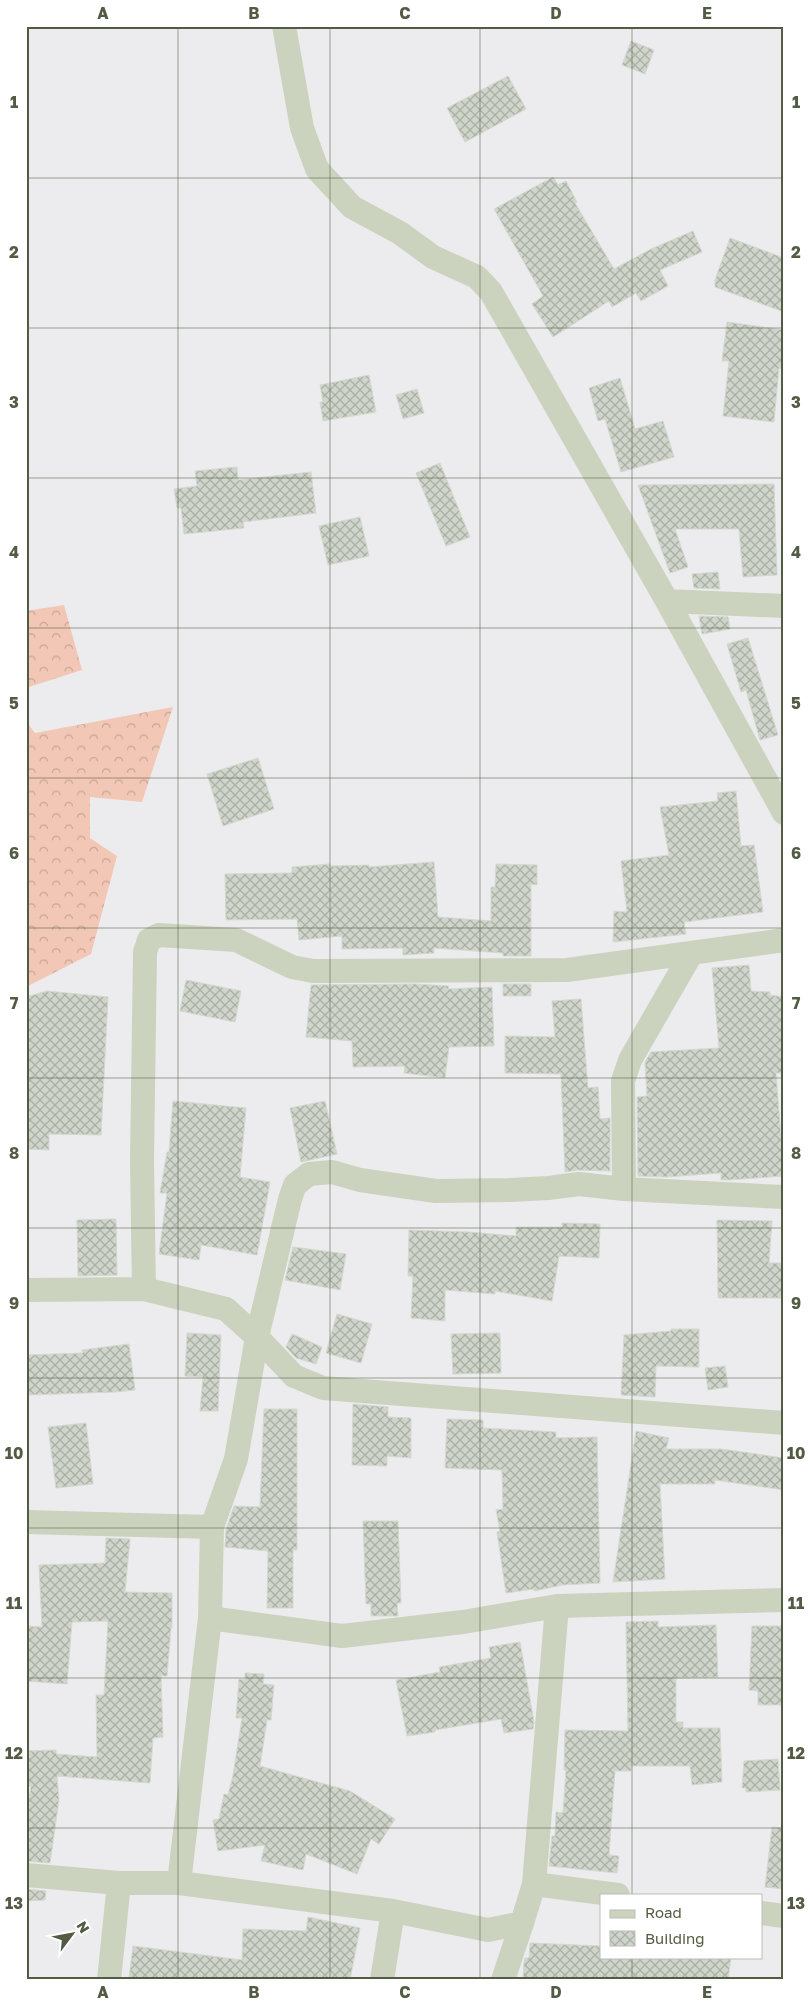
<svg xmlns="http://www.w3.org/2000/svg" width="810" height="2006" font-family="'Golos Text',sans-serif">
	<defs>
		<pattern id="forest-crowns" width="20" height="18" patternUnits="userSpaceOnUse" patternTransform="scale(1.25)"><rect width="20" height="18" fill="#f2c7b5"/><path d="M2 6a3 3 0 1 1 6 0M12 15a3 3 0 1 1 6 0" fill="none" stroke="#c7a595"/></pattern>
		<pattern id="building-cross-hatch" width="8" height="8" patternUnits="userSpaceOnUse" patternTransform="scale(1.25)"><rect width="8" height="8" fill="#cfd5ca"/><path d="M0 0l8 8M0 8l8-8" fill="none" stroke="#abb0a6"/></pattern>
	</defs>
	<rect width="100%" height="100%" fill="#ececef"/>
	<path fill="url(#forest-crowns)" d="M64,605L82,670L26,688V611Z
		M173,707L142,802L90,797V838L117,856L91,954L26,987V721L35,733Z"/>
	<path fill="url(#building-cross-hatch)" stroke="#d3d9cf" d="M631,41L654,50L645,74L622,65Z
		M508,76L526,109L465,142L447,108Z
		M553,177L558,185L566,181L577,202L575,203L614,269L651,249L693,231L702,252L660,270L668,286L641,301L636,293L612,307L609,301L553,337L532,304L543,296L494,209Z
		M730,238L784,258V312L715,287V280Z
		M727,322L784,330V369L779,368L774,422L723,416L729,361H722Z
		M369,375L376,412L323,421L320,402H323L320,385Z
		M620,378L635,429L663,421L674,457L621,472L605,419L598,421L589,388Z
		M417,389L424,413L403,419L396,395Z
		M440,463L470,537L446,546L416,473Z
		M237,467L238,480L311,472L316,513L243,522L244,528L184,534L181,508H177L174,489L197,486L195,471Z
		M774,484L777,575L743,577L739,529H675L688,567L670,573L638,485Z
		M360,517L369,556L328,565L319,526Z
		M718,572L720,589L694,588L692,574Z
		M699,616L728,617L730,629L702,634Z
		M748,638L778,735L760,740L746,690L741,692L727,644Z
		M258,758L274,809L223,826L207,774Z
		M736,791L741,846L754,845L763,912L684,922L686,934L613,942L614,911L627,912L621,861L669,855L660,807L718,801L717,793Z
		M434,862L438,917L491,921V887H495L496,864L537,865V885L531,884V956H503V953L434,948V953L403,955V948L342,949V936L299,940L297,919L226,920L225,874L292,873V867L330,864V866L369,865V867Z
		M749,965L751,991L770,992V995L784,997V1073H776L784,1176L728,1180H721V1173L666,1177L638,1176L637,1097L647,1096L645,1062L651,1052L719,1048L712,968Z
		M186,980L241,991L235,1022L180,1011Z
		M415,984L449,986L448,989L492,987L494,1046L449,1047L445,1078L404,1073L405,1066L353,1067L352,1041L306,1037L311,985Z
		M503,984H531V996H503Z
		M47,991L108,997L101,1135L49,1134V1150L26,1149V997Z
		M581,999L588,1088L598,1087L600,1119L610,1118V1171L577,1170L565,1172L561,1074L505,1073V1036L555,1037L552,1001Z
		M173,1101L246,1108L240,1177L270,1182L257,1255L201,1245L199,1260L159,1254L167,1193H160L167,1152H169Z
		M325,1101L337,1154L301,1162L290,1108Z
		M116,1219L117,1275L78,1276L77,1220Z
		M717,1220L772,1221L769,1263H784V1298H718Z
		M562,1223L600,1224L599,1258L559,1256L552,1301L495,1291V1294L445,1290V1321L411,1318L413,1276H408L409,1230L469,1232L516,1236V1227H562Z
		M293,1247L346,1254L340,1290L285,1280Z
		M337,1314L372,1324L361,1363L326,1353Z
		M671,1329H699V1367L656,1366L655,1397L621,1395L624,1335L671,1331Z
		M187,1333L221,1335L218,1411H200L203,1377L185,1376Z
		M500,1333L501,1373L453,1374L451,1334Z
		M292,1334L322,1347L316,1364L296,1358L286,1347Z
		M129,1344L135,1390L115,1392L28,1395L27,1355L83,1353L82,1350Z
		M725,1366L728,1387L708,1390L705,1368Z
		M353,1404L388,1407V1417L411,1418V1458L387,1456V1466L352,1465Z
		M264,1409H297V1550H293V1608H267L268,1551L225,1547L226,1530L234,1506L260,1507Z
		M447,1419L483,1420V1428L556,1432V1438L597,1437L600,1583L562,1585L534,1591V1589L506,1593L497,1532L500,1531L496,1510L503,1509L502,1470L445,1468Z
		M86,1423L93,1484L56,1488L48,1427Z
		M636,1431L669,1438L666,1449H722L784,1458V1490L715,1480V1484H660L665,1579L613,1582Z
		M363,1521H398L401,1603H397L398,1616H371V1604H366Z
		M106,1538L130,1539L125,1592L172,1593V1628H171L167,1676H161L163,1737L153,1738L150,1783L57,1776L59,1800L50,1863L26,1861V1817L31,1786H26V1751L56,1750V1754L97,1757L96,1695H104L108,1621L72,1622L67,1684L26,1681L28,1626L42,1627L39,1565L105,1563Z
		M658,1621V1627L716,1625L718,1677L676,1678V1722H683V1728H720L722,1782L692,1785L690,1766H631V1771H615L609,1855L619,1856L617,1873L549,1866L552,1836H555L556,1812L563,1813L566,1770H564L565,1730L628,1731L626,1622Z
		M752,1626H784V1705H758V1691L749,1690Z
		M520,1642L534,1722L533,1729L504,1733L501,1719L435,1730V1732L407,1736L396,1680L440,1672L439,1667L491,1658L489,1647Z
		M245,1673L264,1674L263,1684L274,1685L271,1720H267L260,1766L350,1791L395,1819L379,1844L371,1839L357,1874L306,1854L303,1870L261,1861L265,1845L218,1851L213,1820L219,1819L224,1794L228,1795L233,1775L242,1718H236L239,1679L245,1680Z
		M778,1759L780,1790L746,1792V1788H742L744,1761Z
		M772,1827L784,1828V1889L765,1887Z
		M26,1889L46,1891L45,1900L26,1901Z
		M308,1917L360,1928L350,1980L218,1978V1980H141L129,1978L133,1946L242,1960L243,1929L306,1931Z
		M530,1943L601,1946V1957H731L728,1980H523L524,1962L525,1958H529Z"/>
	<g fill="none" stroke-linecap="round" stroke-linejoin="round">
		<path stroke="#cbd3be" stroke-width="24" d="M284,26L302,128L317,169L352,207L400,233L433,257L477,277L491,292L667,601L784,813
			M667,601L784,606
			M624,1189L623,1081L630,1060L691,954
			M144,1289L142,1161L145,952L149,940L159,935L236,940L292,967L313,971L567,970L784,940
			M26,1290L144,1289L226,1309L257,1337L294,1376L323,1388L784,1423
			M26,1522L212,1527
			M210,1618L342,1636L463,1622L557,1606L784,1600
			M26,1875L119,1883H179L393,1911L488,1930L522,1923L534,1884L618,1895
			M179,1883L210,1618L212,1527L236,1459L257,1337L290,1199L295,1185L309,1174L332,1172L360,1180L436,1191L510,1190L548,1188L579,1184L624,1189L784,1197
			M534,1884L557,1606
			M761,1913L784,1916
			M109,1980L119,1883
			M382,1980L393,1911
			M503,1980L522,1923"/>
	</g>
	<path fill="none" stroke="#525b43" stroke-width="1" stroke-opacity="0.55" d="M178,26V1980M330,26V1980M480,26V1980M632,26V1895M26,178H784M26,328H784M26,478H784M26,628H784M26,778H784M26,928H784M26,1078H784M26,1228H784M26,1378H784M26,1528H784M26,1678H784M26,1828H784M632,1957V1980"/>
	<rect width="810" height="2006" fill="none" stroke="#ffffff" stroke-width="55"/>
	<rect x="600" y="1894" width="162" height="65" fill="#ffffff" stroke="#babdb4"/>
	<rect x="610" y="1910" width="25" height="8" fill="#cbd3be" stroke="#babdb4"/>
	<text x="645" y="1918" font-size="15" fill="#525b43">Road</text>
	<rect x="610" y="1931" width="25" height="15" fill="url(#building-cross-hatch)" stroke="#babdb4"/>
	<text x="645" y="1944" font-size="15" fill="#525b43">Building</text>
	<g transform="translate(72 1934) rotate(58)" stroke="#ffffff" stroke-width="4" paint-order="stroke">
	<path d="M0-4L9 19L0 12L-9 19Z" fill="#525b43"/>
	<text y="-8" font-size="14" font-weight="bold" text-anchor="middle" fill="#525b43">N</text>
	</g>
	<rect x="28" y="28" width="754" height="1950" fill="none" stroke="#525b43" stroke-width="2"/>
	<g font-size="16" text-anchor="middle" font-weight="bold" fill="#525b43">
		<text x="103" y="19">A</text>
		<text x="254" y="19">B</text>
		<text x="405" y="19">C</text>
		<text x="556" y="19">D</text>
		<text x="707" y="19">E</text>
		<text x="14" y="108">1</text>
		<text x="796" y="108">1</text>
		<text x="14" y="258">2</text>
		<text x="796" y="258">2</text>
		<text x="14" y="408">3</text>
		<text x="796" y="408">3</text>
		<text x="14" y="558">4</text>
		<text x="796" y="558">4</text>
		<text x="14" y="709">5</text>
		<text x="796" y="709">5</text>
		<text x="14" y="859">6</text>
		<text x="796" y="859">6</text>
		<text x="14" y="1009">7</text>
		<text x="796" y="1009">7</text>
		<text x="14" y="1159">8</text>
		<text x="796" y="1159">8</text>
		<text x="14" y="1309">9</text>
		<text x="796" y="1309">9</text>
		<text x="14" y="1459">10</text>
		<text x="796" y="1459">10</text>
		<text x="14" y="1609">11</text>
		<text x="796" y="1609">11</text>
		<text x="14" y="1759">12</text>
		<text x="796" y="1759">12</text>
		<text x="14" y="1909">13</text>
		<text x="796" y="1909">13</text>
		<text x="103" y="1998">A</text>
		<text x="254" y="1998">B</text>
		<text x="405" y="1998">C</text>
		<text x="556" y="1998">D</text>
		<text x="707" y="1998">E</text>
	</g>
</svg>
